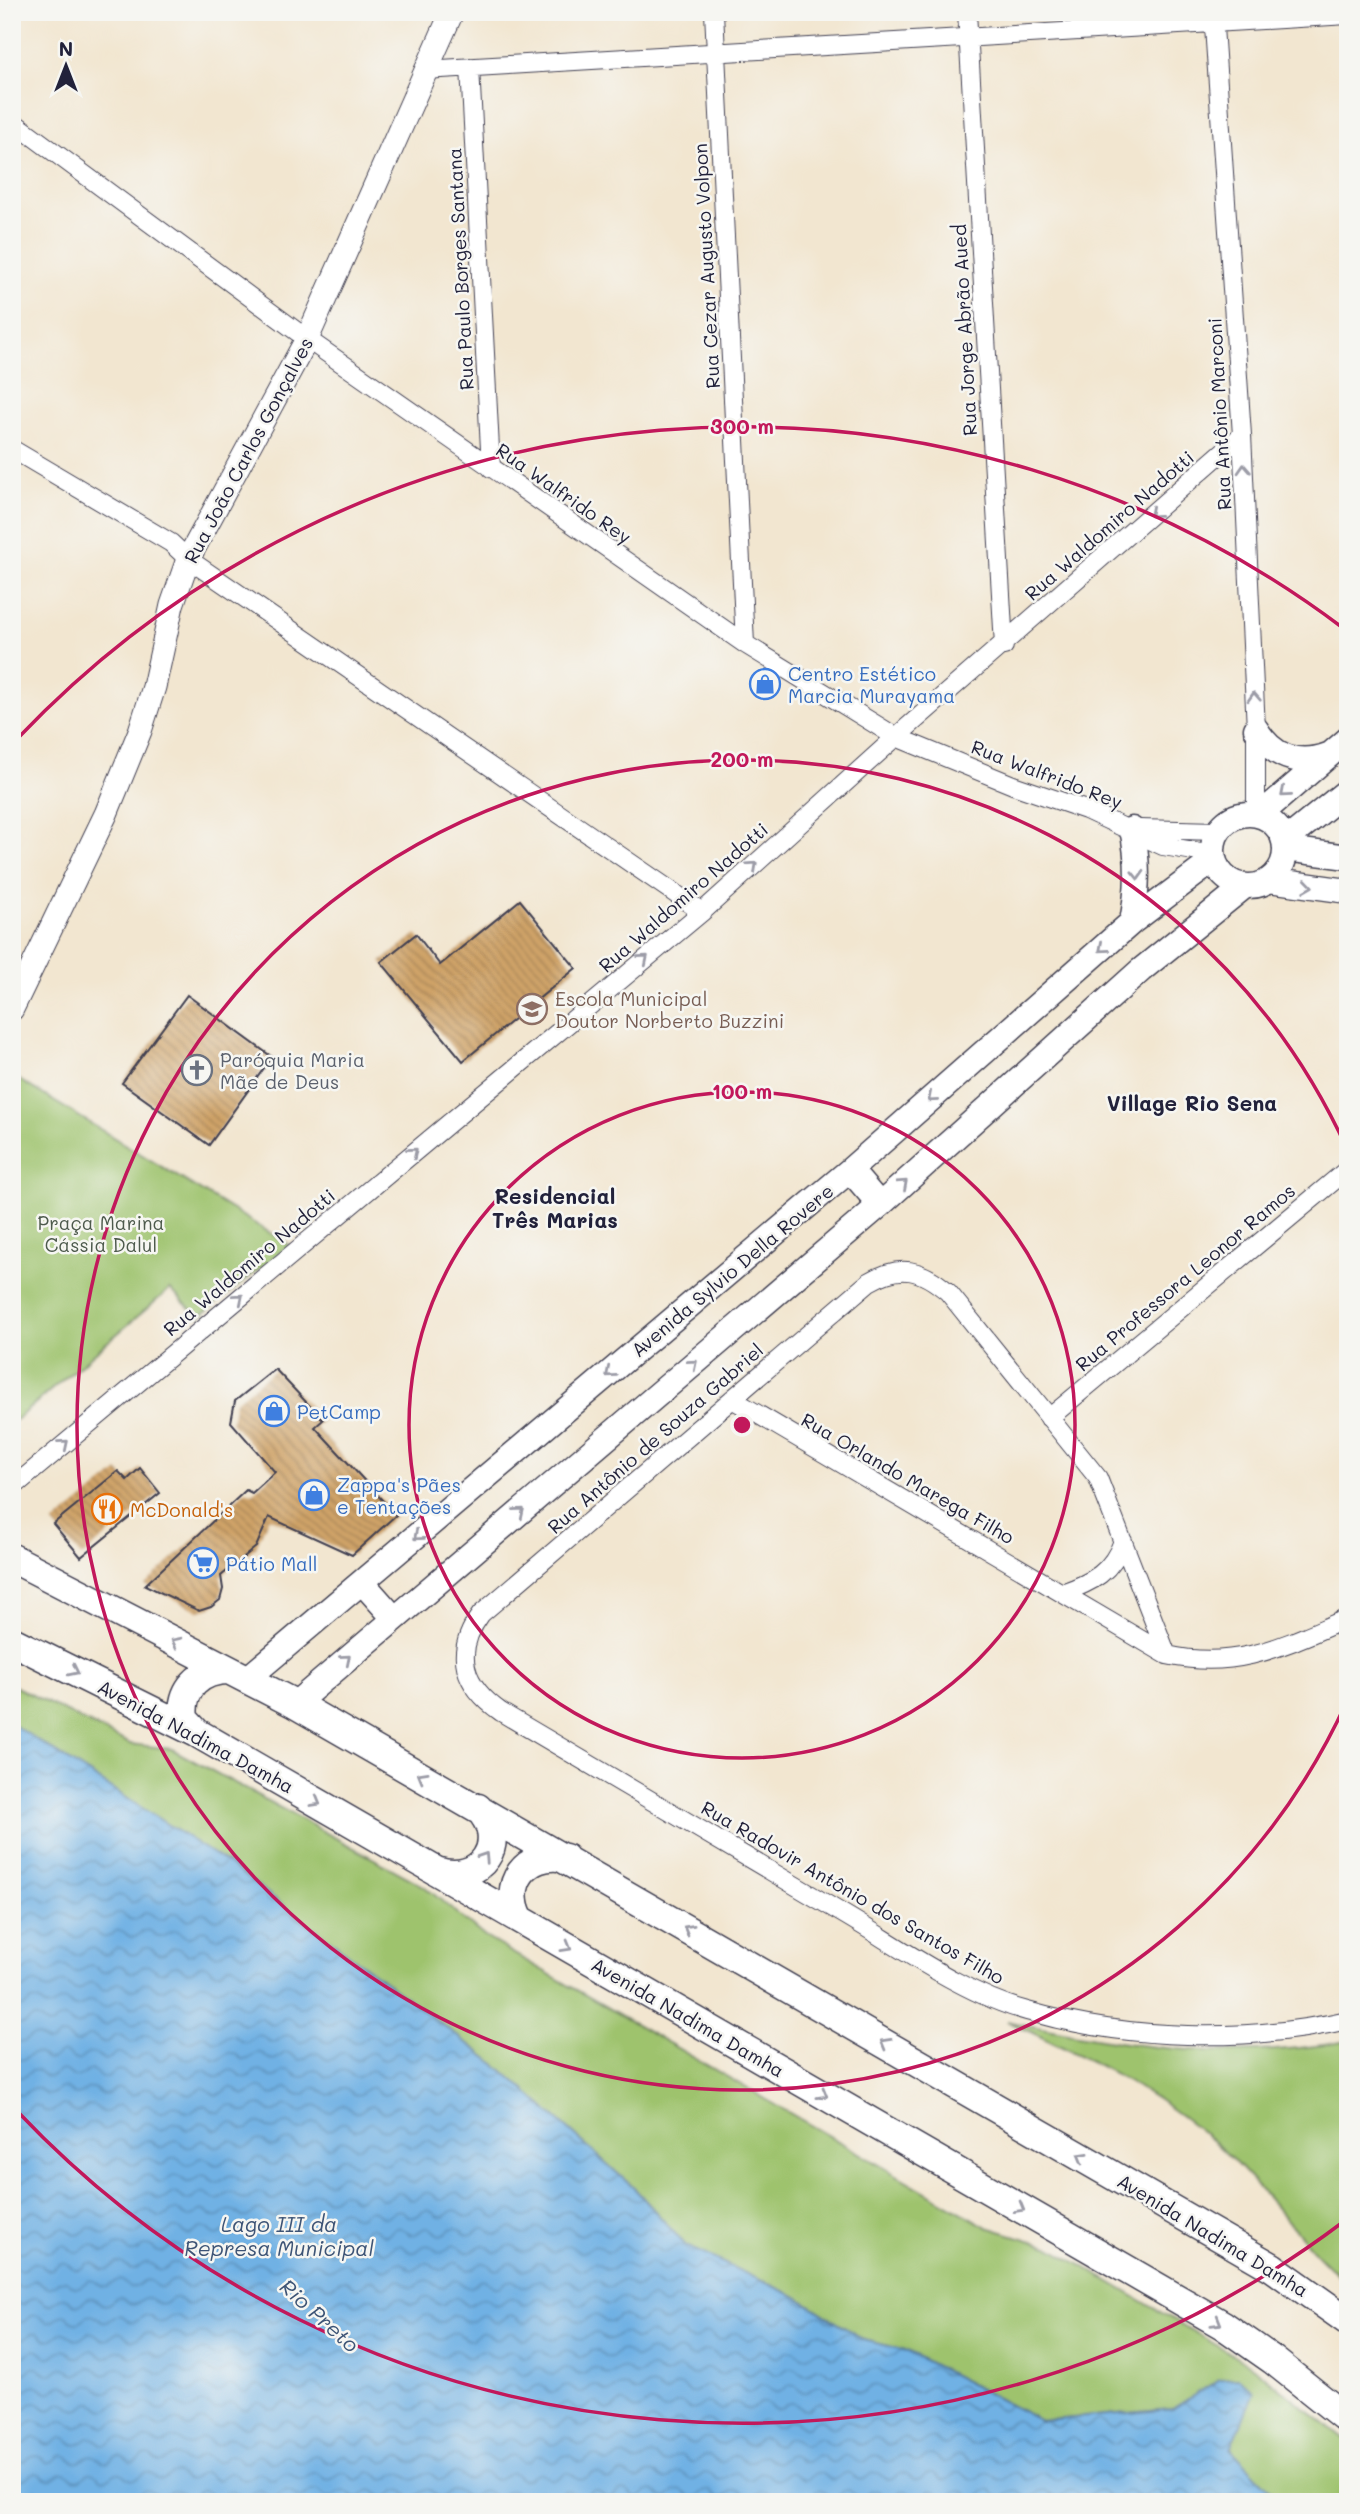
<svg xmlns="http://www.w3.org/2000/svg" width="1360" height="2514" font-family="Mali,sans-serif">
	<defs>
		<pattern id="water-waves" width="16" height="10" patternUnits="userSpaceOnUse" patternTransform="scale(1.75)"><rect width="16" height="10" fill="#70b1e4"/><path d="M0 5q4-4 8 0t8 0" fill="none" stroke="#5c90ba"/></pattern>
		<pattern id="building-back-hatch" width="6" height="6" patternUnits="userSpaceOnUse" patternTransform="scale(1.75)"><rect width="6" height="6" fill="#cfa368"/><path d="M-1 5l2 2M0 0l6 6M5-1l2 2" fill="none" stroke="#a88457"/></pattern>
	</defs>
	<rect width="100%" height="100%" fill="#f6f6f2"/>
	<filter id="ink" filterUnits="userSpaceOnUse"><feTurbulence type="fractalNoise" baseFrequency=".0143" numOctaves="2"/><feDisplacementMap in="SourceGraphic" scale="14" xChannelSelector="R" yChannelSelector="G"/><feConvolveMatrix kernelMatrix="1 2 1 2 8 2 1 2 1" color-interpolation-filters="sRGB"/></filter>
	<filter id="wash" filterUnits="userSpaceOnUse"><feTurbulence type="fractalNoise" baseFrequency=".00686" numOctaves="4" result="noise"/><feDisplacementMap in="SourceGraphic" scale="28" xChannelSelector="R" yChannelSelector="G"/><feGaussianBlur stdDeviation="1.57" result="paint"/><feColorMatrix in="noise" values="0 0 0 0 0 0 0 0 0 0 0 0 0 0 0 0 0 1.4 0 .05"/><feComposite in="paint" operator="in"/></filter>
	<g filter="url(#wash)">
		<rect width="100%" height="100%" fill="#f2e6d0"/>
		<path fill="#9ec36d" stroke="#607254" stroke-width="2" d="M16,1078L290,1245L199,1317L170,1289L12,1423V1087Z
			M12,1685L130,1744L172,1749L424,1886L485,1937L987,2227L1049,2246L1255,2368L1348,2442V2502H1282L1230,2449L1253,2392L1239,2378L1220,2379L1173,2409L1041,2421L905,2350L864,2340L797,2297L686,2246L636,2190L499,2067L230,1865L12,1724Z
			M1007,2021C1130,2046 1222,2064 1348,2041V2284C1299,2241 1263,2186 1215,2143C1154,2089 1081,2055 1007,2021Z"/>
		<path fill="url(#water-waves)" stroke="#496a90" stroke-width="2" d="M12,1724L230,1865L499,2067L636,2190L686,2246L797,2297L864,2340L905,2350L1041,2421L1172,2409L1220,2379L1239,2378L1254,2392L1231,2449L1282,2502H32L12,2485Z"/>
		<g id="blocks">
			<path fill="url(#building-back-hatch)" d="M520,900L576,968L463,1061L381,962L416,934L440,965Z
				M187,995L272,1057L209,1145L122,1083Z
				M275,1369L323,1420L315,1427L396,1515L352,1555L269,1517L256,1547L221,1576L223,1589L220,1600L211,1607L199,1611L145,1585L246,1490L252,1493L275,1472L231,1422L235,1401Z
				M140,1468L160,1493L81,1557L53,1524L118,1471L127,1480Z"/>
		</g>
	</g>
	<g filter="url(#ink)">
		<use href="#blocks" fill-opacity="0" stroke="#413f51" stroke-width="2"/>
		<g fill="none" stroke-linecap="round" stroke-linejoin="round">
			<g stroke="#413f51" stroke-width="20">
				<path id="minor" d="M714,12L745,644
					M967,12L1004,646
					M1213,12L1242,435L1256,729V814
					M470,67L491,468
					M424,70L1348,15
					M12,121L307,339L745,644L896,737L1013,785L1086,810L1163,846L1213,854
					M12,449L171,543L188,559L702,912
					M1139,829L1218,831
					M732,1399L1167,1655C1237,1671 1285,1645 1348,1618
					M1049,1418L1348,1169
					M12,1488L702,912L896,737L1242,435
					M1062,1593C1093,1582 1112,1572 1123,1541
					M1167,1655L1098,1478L948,1292C921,1269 901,1263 869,1282L481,1614C452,1653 464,1686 501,1712C614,1779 727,1845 840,1912C897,1945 963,1994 1027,2011C1128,2040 1246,2043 1348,2020"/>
			</g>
			<g stroke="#413f51" stroke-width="25">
				<path id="tertiary" d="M12,1009L106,814L140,731L154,687L172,605L188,559L307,339L452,12"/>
			</g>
			<g stroke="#413f51" stroke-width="27">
				<path id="secondary" d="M1256,729C1273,757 1297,766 1328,755
					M1213 850a36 36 0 1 1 72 0a36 36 0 1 1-72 0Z
					M1260,815L1348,739
					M1132,829C1139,862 1138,889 1132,922
					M1285,841L1348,790
					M1286,849L1348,857
					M1269,880L1348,891
					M850,1170L880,1205
					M362,1582L394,1618
					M248,1678L850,1170L1132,922L1214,860
					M295,1704L880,1205L1141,970L1245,886"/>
			</g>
			<g stroke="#413f51" stroke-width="31">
				<path id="primary" d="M12,1558L295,1704L1272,2267L1348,2321
					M12,1641L197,1733L1223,2325L1273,2360L1348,2420
					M197,1733L184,1719C180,1689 199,1670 229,1670
					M436,1871C480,1886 511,1842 478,1808
					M520,1919C501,1885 526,1850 565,1858"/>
			</g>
			<use href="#minor" stroke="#fff" stroke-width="18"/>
			<use href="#tertiary" stroke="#fff" stroke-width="23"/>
			<use href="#secondary" stroke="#fff" stroke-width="24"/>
			<use href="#primary" stroke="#fff" stroke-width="28"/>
		</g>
		<defs><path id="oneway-chevron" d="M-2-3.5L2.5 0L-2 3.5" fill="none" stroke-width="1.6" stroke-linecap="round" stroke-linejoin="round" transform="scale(1.75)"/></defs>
		<g stroke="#9c9ca7">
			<use href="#oneway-chevron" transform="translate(1244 469) rotate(-93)"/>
			<use href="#oneway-chevron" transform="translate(1154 513) rotate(139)"/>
			<use href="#oneway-chevron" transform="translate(1254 697) rotate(-93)"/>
			<use href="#oneway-chevron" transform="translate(1285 793) rotate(139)"/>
			<use href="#oneway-chevron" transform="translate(753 866) rotate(-42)"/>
			<use href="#oneway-chevron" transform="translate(1138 875) rotate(88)"/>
			<use href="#oneway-chevron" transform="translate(1308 886) rotate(8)"/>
			<use href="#oneway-chevron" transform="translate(1103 948) rotate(139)"/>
			<use href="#oneway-chevron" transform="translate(644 959) rotate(-40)"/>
			<use href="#oneway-chevron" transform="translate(932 1098) rotate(139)"/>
			<use href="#oneway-chevron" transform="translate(413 1152) rotate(-40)"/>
			<use href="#oneway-chevron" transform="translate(903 1184) rotate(-42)"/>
			<use href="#oneway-chevron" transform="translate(239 1298) rotate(-40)"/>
			<use href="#oneway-chevron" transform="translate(693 1364) rotate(-40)"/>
			<use href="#oneway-chevron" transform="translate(610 1373) rotate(140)"/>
			<use href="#oneway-chevron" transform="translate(64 1444) rotate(-40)"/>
			<use href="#oneway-chevron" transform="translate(520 1512) rotate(-40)"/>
			<use href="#oneway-chevron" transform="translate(418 1536) rotate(140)"/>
			<use href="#oneway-chevron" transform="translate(176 1642) rotate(-153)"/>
			<use href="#oneway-chevron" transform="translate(346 1659) rotate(-40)"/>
			<use href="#oneway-chevron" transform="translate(74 1671) rotate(26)"/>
			<use href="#oneway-chevron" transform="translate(422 1776) rotate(-150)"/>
			<use href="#oneway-chevron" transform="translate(316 1802) rotate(30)"/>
			<use href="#oneway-chevron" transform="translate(484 1857) rotate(-57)"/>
			<use href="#oneway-chevron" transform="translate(688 1929) rotate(-150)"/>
			<use href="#oneway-chevron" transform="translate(567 1947) rotate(30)"/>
			<use href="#oneway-chevron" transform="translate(885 2043) rotate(-150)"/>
			<use href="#oneway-chevron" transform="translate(823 2094) rotate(30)"/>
			<use href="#oneway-chevron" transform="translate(1082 2157) rotate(-150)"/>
			<use href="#oneway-chevron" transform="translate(1020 2208) rotate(30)"/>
			<use href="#oneway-chevron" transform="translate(1217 2322) rotate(31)"/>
		</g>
	</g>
	<g fill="none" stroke="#c2185b" stroke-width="3.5">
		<circle cx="742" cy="1425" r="333"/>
		<path d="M1347 1701A665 665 0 1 1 1347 1149"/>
		<path d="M1343 2222A998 998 0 0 1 18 2112M18 738A998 998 0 0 1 1343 628"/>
	</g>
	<defs>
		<g id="shop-ring" transform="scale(1.575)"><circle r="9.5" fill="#f6f6f2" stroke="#3f7fe0" stroke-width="1.5"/><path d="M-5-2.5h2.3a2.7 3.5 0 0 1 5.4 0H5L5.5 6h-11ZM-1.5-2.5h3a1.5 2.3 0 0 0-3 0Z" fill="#3f7fe0"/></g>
		<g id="school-ring" transform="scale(1.575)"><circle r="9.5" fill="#f6f6f2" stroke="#8d6e63" stroke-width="1.5"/><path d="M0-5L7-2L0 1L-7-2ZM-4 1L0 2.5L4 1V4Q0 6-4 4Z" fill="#8d6e63"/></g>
		<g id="church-ring" transform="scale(1.575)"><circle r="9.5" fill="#f6f6f2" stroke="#6b7280" stroke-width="1.5"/><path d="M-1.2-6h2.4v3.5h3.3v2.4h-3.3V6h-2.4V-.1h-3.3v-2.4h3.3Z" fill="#6b7280"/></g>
		<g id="restaurant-ring" transform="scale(1.575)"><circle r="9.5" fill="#f6f6f2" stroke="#e8710a" stroke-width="1.5"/><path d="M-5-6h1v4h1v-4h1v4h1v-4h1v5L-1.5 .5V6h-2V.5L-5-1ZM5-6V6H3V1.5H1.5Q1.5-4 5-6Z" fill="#e8710a"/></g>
		<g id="supermarket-ring" transform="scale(1.575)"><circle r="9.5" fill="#f6f6f2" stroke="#3f7fe0" stroke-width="1.5"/><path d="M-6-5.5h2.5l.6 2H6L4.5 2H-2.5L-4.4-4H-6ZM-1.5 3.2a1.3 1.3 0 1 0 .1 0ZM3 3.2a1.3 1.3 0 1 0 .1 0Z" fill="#3f7fe0"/></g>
	</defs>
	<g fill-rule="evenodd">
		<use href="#shop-ring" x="765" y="684"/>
		<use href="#school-ring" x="532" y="1009"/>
		<use href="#church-ring" x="197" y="1070"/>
		<use href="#shop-ring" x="274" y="1411"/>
		<use href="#shop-ring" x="314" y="1495"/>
		<use href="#restaurant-ring" x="107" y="1509"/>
		<use href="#supermarket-ring" x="203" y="1563"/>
	</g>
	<g text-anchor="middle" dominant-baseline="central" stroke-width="5" stroke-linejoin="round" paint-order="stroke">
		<g font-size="19" fill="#22223b" stroke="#f6f6f2">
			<text transform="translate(706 266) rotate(-93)">Rua Cezar Augusto Volpon</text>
			<text transform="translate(460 269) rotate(-93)">Rua Paulo Borges Santana</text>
			<text transform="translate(964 330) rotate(-93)">Rua Jorge Abrão Aued</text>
			<text transform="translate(1219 414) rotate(-93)">Rua Antônio Marconi</text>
			<text transform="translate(248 450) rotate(-62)">Rua João Carlos Gonçalves</text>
			<text transform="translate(564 493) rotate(35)">Rua Walfrido Rey</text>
			<text transform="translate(1109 525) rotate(-41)">Rua Waldomiro Nadotti</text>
			<text transform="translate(1047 774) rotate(21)">Rua Walfrido Rey</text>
			<text transform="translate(683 897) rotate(-41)">Rua Waldomiro Nadotti</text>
			<text transform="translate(249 1262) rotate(-40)">Rua Waldomiro Nadotti</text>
			<text transform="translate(732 1270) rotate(-40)">Avenida Sylvio Della Rovere</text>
			<text transform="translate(1185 1277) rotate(-40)">Rua Professora Leonor Ramos</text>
			<text transform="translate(655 1438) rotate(-41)">Rua Antônio de Souza Gabriel</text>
			<text transform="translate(908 1478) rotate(30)">Rua Orlando Marega Filho</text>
			<text transform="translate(196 1736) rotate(28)">Avenida Nadima Damha</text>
			<text transform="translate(853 1892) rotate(30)">Rua Radovir Antônio dos Santos Filho</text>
			<text transform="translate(688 2017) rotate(30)">Avenida Nadima Damha</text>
			<text transform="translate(1213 2235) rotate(31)">Avenida Nadima Damha</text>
		</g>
		<g font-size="19" fill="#366cbe" stroke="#f6f6f2" text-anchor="start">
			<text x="788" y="673">Centro Estético<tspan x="788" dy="22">Marcia Murayama</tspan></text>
			<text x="297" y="1411">PetCamp</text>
			<text x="337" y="1484">Zappa's Pães<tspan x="337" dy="22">e Tentações</tspan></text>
			<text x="226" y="1563">Pátio Mall</text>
		</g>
		<g font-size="19" fill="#785e54" stroke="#f6f6f2" text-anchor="start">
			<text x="555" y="998">Escola Municipal<tspan x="555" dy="22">Doutor Norberto Buzzini</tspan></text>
		</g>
		<g font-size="19" fill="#5b616d" stroke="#f6f6f2" text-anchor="start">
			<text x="220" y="1059">Paróquia Maria<tspan x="220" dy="22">Mãe de Deus</tspan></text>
		</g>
		<g font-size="19" fill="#4d5a4c" stroke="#f6f6f2">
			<text x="101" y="1222">Praça Marina<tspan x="101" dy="22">Cássia Dalul</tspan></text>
		</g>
		<g font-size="19" fill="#c56008" stroke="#f6f6f2" text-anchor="start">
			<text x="130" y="1509">McDonald's</text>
		</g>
		<g font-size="21" font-weight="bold" fill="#22223b" stroke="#f6f6f2">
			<text x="1192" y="1102">Village Rio Sena</text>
			<text x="555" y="1195">Residencial<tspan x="555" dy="24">Três Marias</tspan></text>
		</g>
		<g font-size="21" font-style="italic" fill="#3d5476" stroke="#f6f6f2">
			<text x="279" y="2223">Lago III da<tspan x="279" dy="24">Represa Municipal</tspan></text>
			<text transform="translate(320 2315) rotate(42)">Rio Preto</text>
		</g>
	</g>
	<circle cx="742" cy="1425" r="10" fill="#c2185b" stroke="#f6f6f2" stroke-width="3.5"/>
	<g font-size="21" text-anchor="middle" font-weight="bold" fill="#c2185b" stroke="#f6f6f2" stroke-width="5" stroke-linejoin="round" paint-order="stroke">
		<text x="742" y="434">300 m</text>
		<text x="742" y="767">200 m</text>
		<text x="742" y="1099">100 m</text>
	</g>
	<rect width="1360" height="2514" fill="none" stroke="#f6f6f2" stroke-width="42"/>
	<g transform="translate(66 66)" stroke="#f6f6f2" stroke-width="5" paint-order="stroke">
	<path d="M0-5L12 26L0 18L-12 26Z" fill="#22223b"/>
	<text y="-10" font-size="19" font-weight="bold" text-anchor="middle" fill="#22223b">N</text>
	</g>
</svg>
